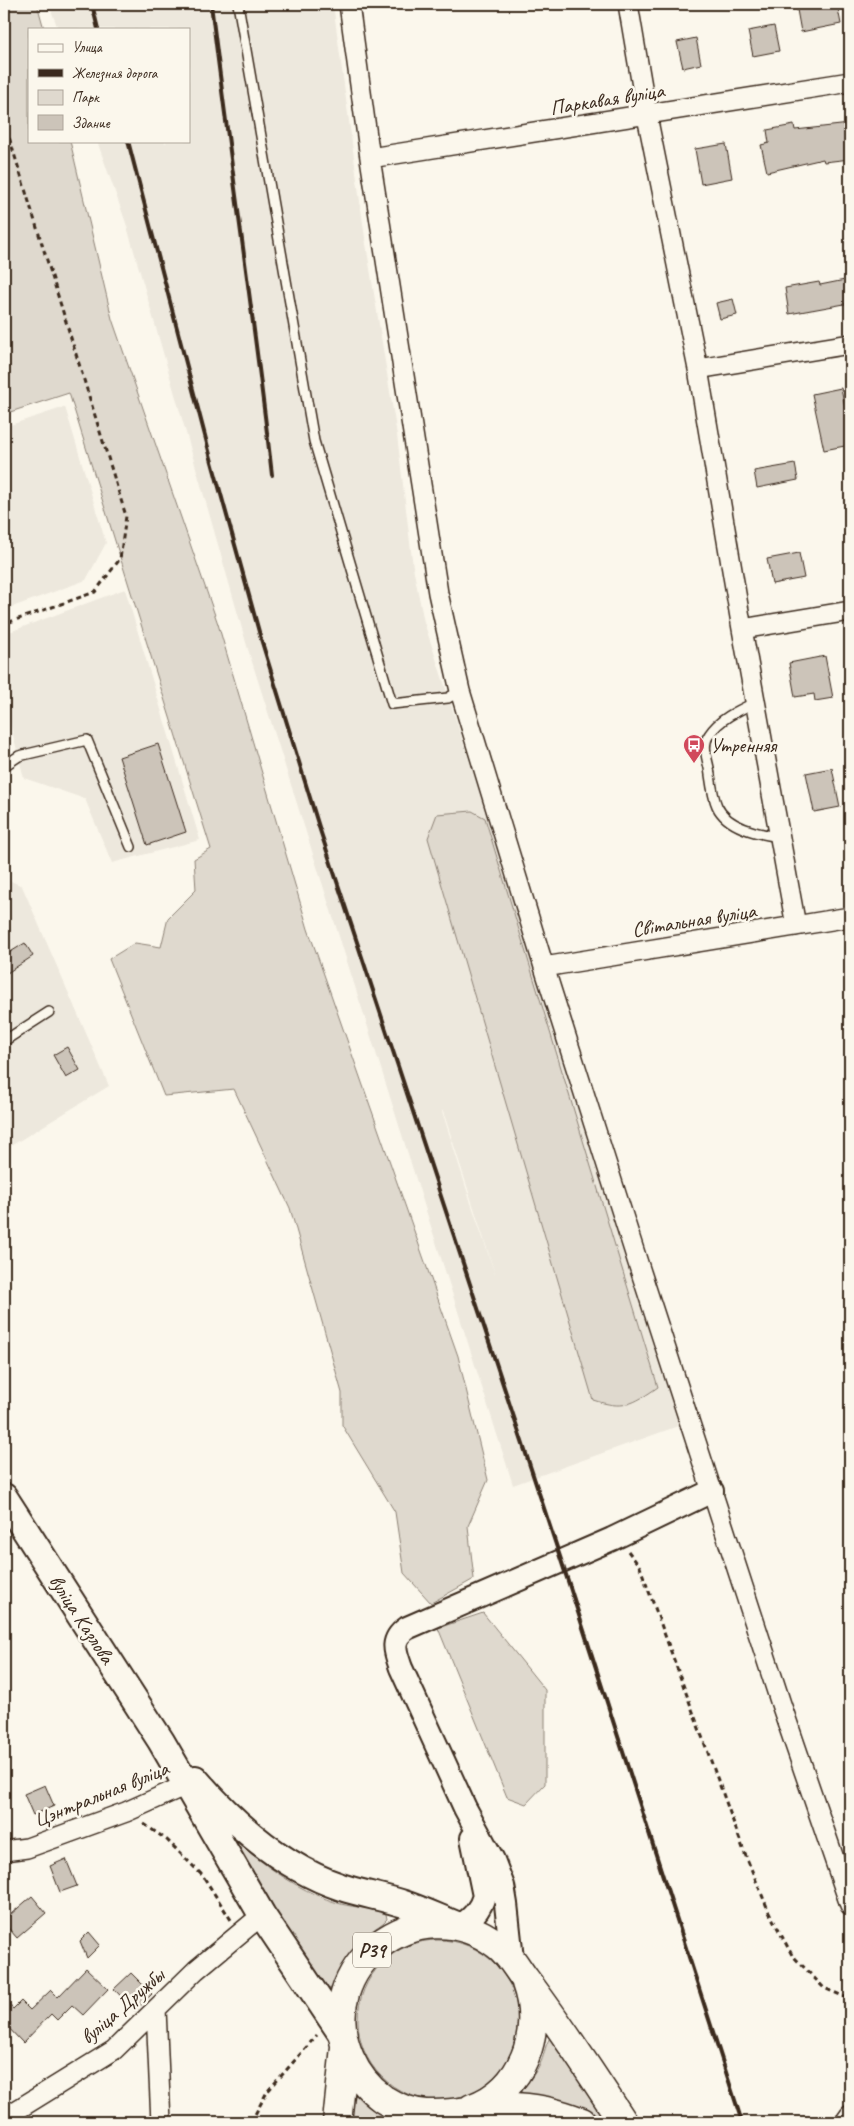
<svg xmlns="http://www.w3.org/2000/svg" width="854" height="2126" font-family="Caveat,sans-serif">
	<rect width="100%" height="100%" fill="#fbf7ec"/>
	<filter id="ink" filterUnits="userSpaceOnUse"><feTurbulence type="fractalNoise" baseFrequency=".02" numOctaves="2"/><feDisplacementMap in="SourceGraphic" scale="10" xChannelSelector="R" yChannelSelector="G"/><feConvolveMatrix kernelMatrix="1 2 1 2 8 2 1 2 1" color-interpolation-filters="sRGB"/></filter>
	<g filter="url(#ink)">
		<path fill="#ede8dd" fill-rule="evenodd" d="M49,4H333L365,238L397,435L413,567L424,622L538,970L681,1425L513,1485L247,646L126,223L97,141H165V144L166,141H189V29H58ZM442,1111H443L496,1277L470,1200Z
			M65,407L106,543L86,580L4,610V427Z
			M125,589L200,840L112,863L85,799L24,778L4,699V634Z
			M4,878L22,886L109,1086L4,1150Z"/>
		<path fill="#dfd9ce" stroke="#8d8276" d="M4,4H37L44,29H29V141H70L112,319L218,624L308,929L458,1356L488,1480L468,1526L474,1579L431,1603L404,1573L395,1512L342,1425V1393L290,1208L234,1089L164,1096L109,959L135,943L161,947L168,918L196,890L194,859L211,849L69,393L4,414Z
			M472,811L485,818L658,1387C632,1405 624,1410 593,1400L428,838L437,814Z
			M483,1613L545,1690V1784L526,1804L507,1797L438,1628Z
			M236,1843L239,1844C270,1869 302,1893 341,1904C356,1908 372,1907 386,1914L387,1919C382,1925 375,1928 369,1933C349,1951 342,1964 332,1988L326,1989L323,1987L233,1846Z
			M358 2020a80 80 0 1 1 160 0a80 80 0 1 1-160 0Z
			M552,2035L614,2122H599L590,2116L523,2095L522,2090C529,2081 536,2073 541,2062C545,2053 545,2043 552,2035Z
			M353,2095L358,2096L370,2108L396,2122H345Z"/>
		<path fill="#ccc4b9" stroke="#3b2a1e" d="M796,4H837L841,24L801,32Z
			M774,26L779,51L753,56L748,31Z
			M696,38L701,64L683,68L677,42Z
			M850,124V159L824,162L823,159L767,172L761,145L769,143L767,130L794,125L795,130Z
			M726,144L732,178L701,184L695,149Z
			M850,279V303L789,314L785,288L819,282L820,285Z
			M733,299L737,315L720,319L716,303Z
			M841,388L850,431V445L824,450L812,394Z
			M795,464L798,480L757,488L754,471Z
			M799,553L804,578L772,584L767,559Z
			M825,656L833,698L815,701L814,694L795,697L789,663Z
			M158,744L186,832L147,845L119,757Z
			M832,768L840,807L814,812L806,773Z
			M25,943L33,956L4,975V956Z
			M67,1047L80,1070L66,1078L53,1055Z
			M45,1785L54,1806L33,1815L24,1794Z
			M66,1859L77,1886L60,1892L50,1866Z
			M32,1896L46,1913L17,1938L4,1923V1920Z
			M89,1932L100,1945L87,1958L80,1941Z
			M86,1968L108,1989L83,2015L72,2005L57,2020L51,2014L23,2043L4,2023V1999L13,2009L21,2001L30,2010L51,1990L58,1997Z
			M131,1973L152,1994L135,2011L114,1989Z"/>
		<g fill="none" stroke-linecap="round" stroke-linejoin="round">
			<g stroke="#3b2a1e" stroke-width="12">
				<path id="service" d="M238,4L314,441L392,704L448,698L460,691
					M756,702C739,710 719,719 709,735C702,745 707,758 709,768C711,780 712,795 717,806C727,828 759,834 780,837
					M4,766L19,756L87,740L131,847
					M4,1041L49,1012"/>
			</g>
			<g stroke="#3b2a1e" stroke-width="22">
				<path id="minor" d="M349,4L370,158L438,593L460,691L544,967L638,1263L781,1704L850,1905
					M628,4L647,116L698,369L742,629L796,926
					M370,158L850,82
					M698,369L850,344
					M742,629L850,611
					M544,967L850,917
					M4,1851L27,1848L126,1812L186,1785
					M156,2009L161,2122
					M4,2118L114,2050L196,1970L262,1915
					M845,2122L850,2115"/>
			</g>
			<g stroke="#3b2a1e" stroke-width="26">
				<path id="tertiary" d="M460,1926C472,1918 480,1910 484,1896L472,1838
					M512,1959L506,1904L503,1886L493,1860L465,1808L401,1668C395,1651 390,1640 407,1628L612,1539L712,1491"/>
			</g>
			<g stroke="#3b2a1e" stroke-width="30">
				<path id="secondary" d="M4,1497L161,1741L262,1915L343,2036
					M195,1779C233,1823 284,1868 341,1887C362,1894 383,1897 404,1904C422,1910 439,1918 457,1925"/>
			</g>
			<g stroke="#3b2a1e" stroke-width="31">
				<path id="primary" d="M472,2108C523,2090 544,2032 526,1983
					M337,2122L345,2047
					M582,2122C557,2112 531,2106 504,2107C460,2109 424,2126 383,2099C369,2089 357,2074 350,2058C310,1968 418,1885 496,1944C509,1953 516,1967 525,1979C560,2025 591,2073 623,2122"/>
			</g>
			<path stroke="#3b2a1e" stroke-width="3" stroke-dasharray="5 4" stroke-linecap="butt" d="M4,121L126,516L120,559L95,592L4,624
				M628,1551L640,1567L745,1854L769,1912L792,1955L824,1988L850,1999
				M144,1824L167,1840L203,1876L231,1920
				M251,2122L267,2092L317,2035"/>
			<use href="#service" stroke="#fbf7ec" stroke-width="9"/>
			<use href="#minor" stroke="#fbf7ec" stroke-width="19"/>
			<use href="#tertiary" stroke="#fbf7ec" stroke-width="22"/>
			<use href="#secondary" stroke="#fbf7ec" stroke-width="26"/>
			<use href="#primary" stroke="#fbf7ec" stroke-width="28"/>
			<path stroke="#3b2a1e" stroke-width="4" d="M92,4L98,29
				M211,4C230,161 254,317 272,475
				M128,141L209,451L261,639L319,827L568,1581L742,2122"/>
		</g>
	</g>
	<defs>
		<g id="bus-pin" transform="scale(1.125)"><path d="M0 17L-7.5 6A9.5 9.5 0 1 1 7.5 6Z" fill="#d1495b" stroke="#fbf7ec"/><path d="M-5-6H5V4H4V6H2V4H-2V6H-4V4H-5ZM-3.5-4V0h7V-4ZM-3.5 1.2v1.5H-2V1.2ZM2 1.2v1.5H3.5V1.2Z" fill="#fff"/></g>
	</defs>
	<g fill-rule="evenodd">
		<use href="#bus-pin" x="694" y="745"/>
	</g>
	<g text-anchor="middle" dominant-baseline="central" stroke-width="5" stroke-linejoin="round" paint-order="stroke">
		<rect fill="#fbf7ec" stroke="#75685c" stroke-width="1" x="353" y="1932.5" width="38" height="35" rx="4"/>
		<g font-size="20" font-weight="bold" fill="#3b2a1e">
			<text x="372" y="1950">Р39</text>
		</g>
		<g font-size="21" fill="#3b2a1e" stroke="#fbf7ec">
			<text transform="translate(607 99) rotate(-9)">Паркавая вуліца</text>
			<text transform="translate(694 920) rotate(-9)">Світальная вуліца</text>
			<text transform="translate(82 1619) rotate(57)">вуліца Казлова</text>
			<text transform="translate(101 1794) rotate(-22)">Цэнтральная вуліца</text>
			<text transform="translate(122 2006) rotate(-41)">вуліца Дружбы</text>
		</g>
		<g font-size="21" fill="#3b2a1e" stroke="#fbf7ec" text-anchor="start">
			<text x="710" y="745">Утренняя</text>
		</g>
	</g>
	<rect width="854" height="2126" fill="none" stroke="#fbf7ec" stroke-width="20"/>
	<rect x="10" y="10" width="834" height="2106" fill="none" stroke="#3b2a1e" stroke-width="2" filter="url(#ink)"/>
	<rect x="28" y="28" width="162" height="115" fill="#fbf7ec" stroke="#aea59a"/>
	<rect x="38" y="44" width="25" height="8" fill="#fbf7ec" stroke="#aea59a"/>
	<text x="72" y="52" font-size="15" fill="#3b2a1e">Улица</text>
	<rect x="38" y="69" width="25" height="8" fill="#3b2a1e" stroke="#aea59a"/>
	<text x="72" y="78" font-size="15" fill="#3b2a1e">Железная дорога</text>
	<rect x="38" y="90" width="25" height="15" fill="#dfd9ce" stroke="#aea59a"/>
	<text x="72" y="102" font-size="15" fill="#3b2a1e">Парк</text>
	<rect x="38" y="115" width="25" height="15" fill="#ccc4b9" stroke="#aea59a"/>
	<text x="72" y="128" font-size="15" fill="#3b2a1e">Здание</text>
</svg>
